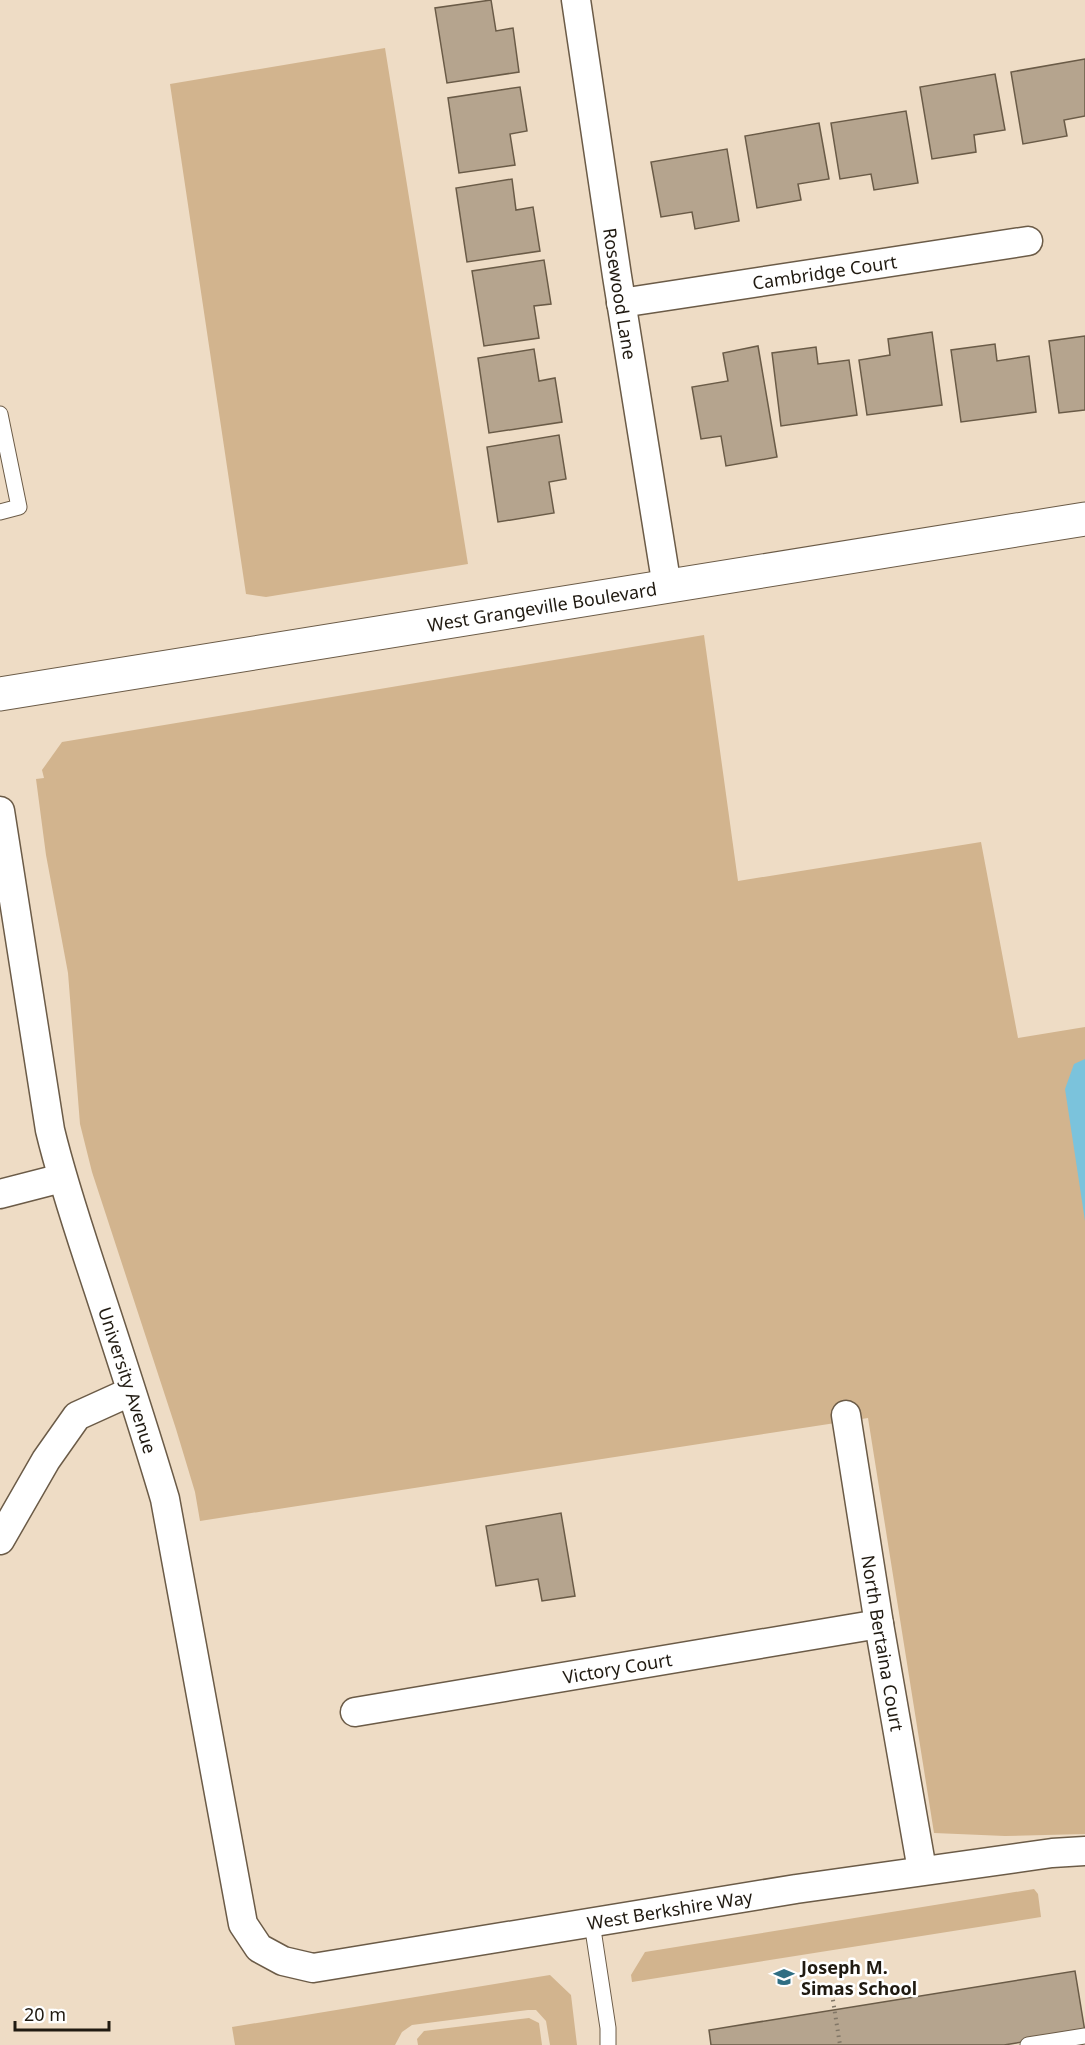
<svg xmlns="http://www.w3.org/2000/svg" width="1085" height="2045" font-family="'Noto Sans',sans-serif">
	<rect width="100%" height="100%" fill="#eedcc5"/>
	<path fill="#d2b48e" d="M385,48L468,564L266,597L246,594L170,84Z
		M704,635L738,881L981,842L1018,1038L1085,1027V1834L1005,1836L934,1833L868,1418L200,1521L195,1492L176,1429L92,1172L80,1124L68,973L46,855L36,779L44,778L42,770L62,742Z
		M1034,1889L1038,1894L1041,1917L632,1982L631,1975L645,1952Z
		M550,1975L571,1995L577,2045H550L546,2021L536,2010H528L412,2025L402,2032L395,2045H235L232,2027Z
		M529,2018L539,2023L542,2045H418L417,2039L424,2031Z"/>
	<path fill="#7bc3dc" d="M1085,1059V1221L1065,1089L1074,1064Z"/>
	<path fill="#b5a48e" stroke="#6a5b47" stroke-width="1.5" d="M491,0L496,31L513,28L519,72L447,83L435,8Z
		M1085,59V116L1064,120L1067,136L1023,144L1011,72Z
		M995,74L1005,130L974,135L976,152L932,159L920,87Z
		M520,87L527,131L510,134L515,165L459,173L448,98Z
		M906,111L918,183L874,190L871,174L840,179L831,123Z
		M819,123L829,179L798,184L801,200L757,208L745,136Z
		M727,149L739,221L695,229L692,212L661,217L651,162Z
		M512,179L516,210L533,207L540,251L467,262L456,188Z
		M544,260L551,304L534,306L539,338L484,346L472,271Z
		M932,332L942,405L867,415L859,360L890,355L888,339Z
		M1085,336V410L1059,413L1049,341Z
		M995,344L997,361L1029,356L1036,412L961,422L951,350Z
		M758,346L777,457L726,466L721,436L701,439L692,387L728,381L723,353Z
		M816,347L818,364L849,360L857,415L781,426L772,353Z
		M534,349L539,381L555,378L562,422L489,433L478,358Z
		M559,435L566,479L549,482L554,513L498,522L487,447Z
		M561,1513L575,1596L542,1601L538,1579L496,1586L486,1526Z
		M1075,1971L1085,2032L1004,2045H711L709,2030Z"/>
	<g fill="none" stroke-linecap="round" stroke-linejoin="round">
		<g stroke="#6b5b47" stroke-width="17">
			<path id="lane" d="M0,414L19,507L0,512
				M592,1923L608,2028V2045
				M1028,2045L1085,2036"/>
		</g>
		<g stroke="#6b5b47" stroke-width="31">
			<g id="street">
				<path id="s1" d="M576,0L617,276L667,587"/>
				<path id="s2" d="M621,303L1028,241"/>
				<path id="s3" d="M0,811L50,1130C63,1184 81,1236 98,1288C121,1358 144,1428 165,1499L243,1924L259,1948L283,1961L313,1968L796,1889L1052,1853L1085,1851"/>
				<path d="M0,1194L62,1178"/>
				<path id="s4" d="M846,1415L879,1624L922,1870"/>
				<path d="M0,1540L46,1460L77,1416L130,1392"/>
				<path id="s5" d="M355,1712L879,1624"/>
			</g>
		</g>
		<g stroke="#6b5b47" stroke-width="35">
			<g id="secondary">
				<path id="s6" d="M0,694L1085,519"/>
			</g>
		</g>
		<path stroke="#817666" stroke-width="4" stroke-dasharray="1.5 4.5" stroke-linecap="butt" d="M832,1994L840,2045"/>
		<use href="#lane" stroke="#fff" stroke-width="15"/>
		<use href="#street" stroke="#fff" stroke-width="28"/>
		<use href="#secondary" stroke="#fff" stroke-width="33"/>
	</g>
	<defs>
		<g id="school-bare" transform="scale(1.62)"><path d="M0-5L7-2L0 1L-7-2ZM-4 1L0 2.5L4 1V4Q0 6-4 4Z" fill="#2f6e83" stroke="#fff" stroke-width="2.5" paint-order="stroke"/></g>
	</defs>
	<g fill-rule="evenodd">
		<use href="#school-bare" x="784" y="1977"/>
	</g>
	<g text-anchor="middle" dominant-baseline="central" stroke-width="5" stroke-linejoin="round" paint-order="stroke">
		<g font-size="18" fill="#201a11" stroke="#fff">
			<text stroke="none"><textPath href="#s2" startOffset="206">Cambridge Court</textPath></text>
			<text stroke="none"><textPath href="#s1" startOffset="297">Rosewood Lane</textPath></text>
			<text stroke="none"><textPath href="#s6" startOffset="549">West Grangeville Boulevard</textPath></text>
			<text stroke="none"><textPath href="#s3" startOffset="585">University Avenue</textPath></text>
			<text stroke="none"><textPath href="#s4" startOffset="231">North Bertaina Court</textPath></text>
			<text stroke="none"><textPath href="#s5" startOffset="266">Victory Court</textPath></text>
			<text stroke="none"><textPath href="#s3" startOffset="1590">West Berkshire Way</textPath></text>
		</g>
		<g font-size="18" font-weight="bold" fill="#201a11" stroke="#fff" text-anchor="start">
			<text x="801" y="1967">Joseph M.<tspan x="801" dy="21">Simas School</tspan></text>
		</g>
	</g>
	<path d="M15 2021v9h94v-9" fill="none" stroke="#201a11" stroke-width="3"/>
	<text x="24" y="2021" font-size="18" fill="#201a11" stroke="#ffffff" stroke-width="4.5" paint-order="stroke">20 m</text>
</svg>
